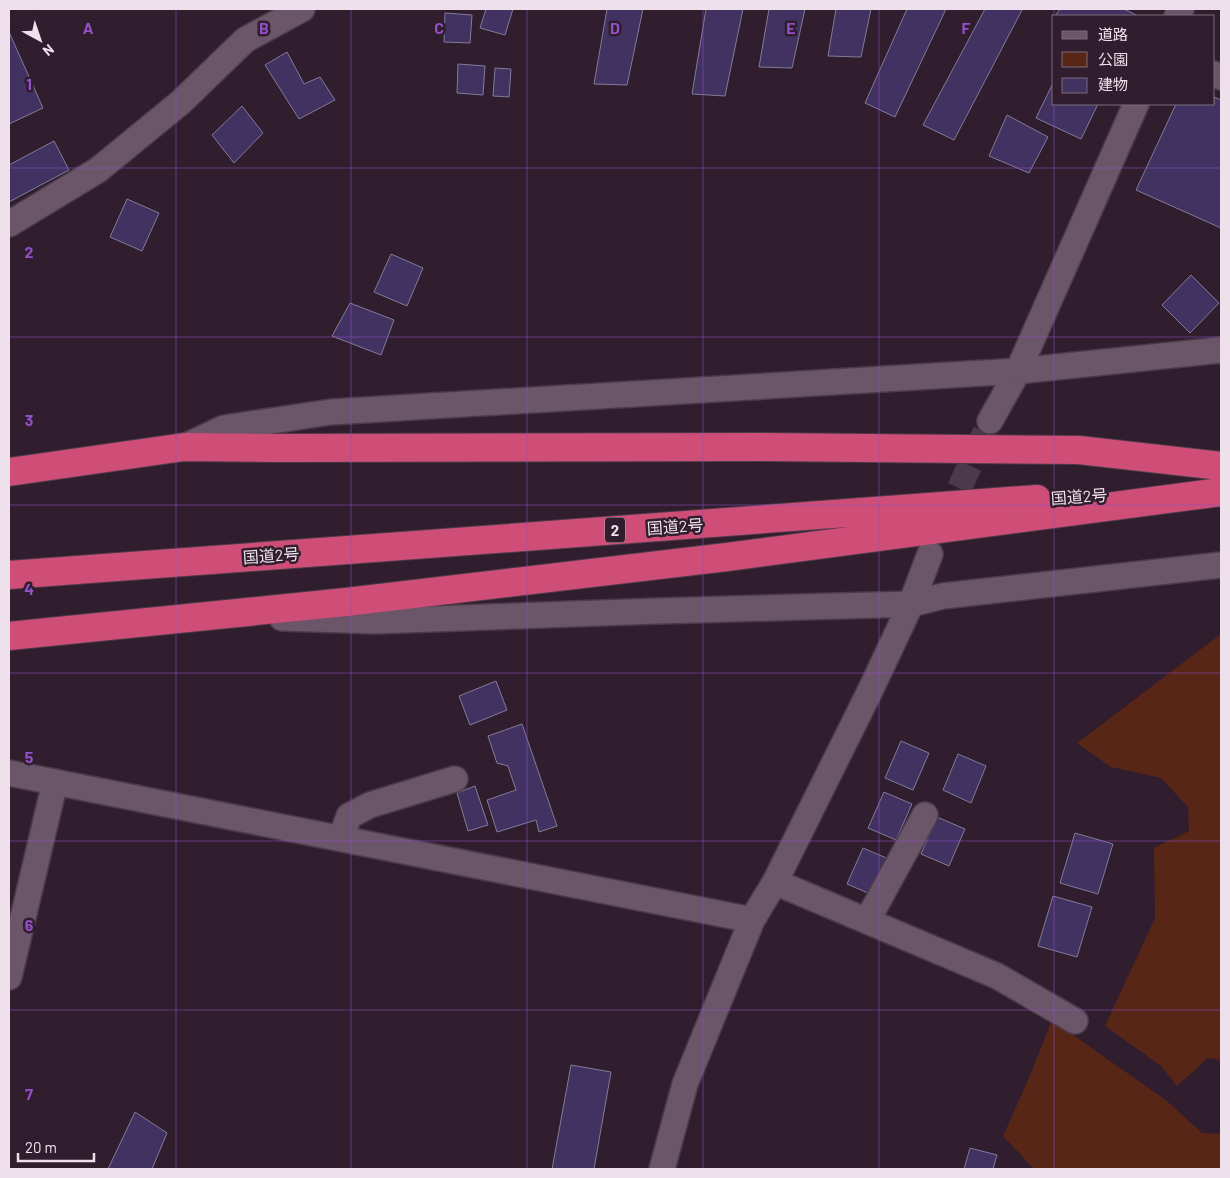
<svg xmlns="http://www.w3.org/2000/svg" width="1230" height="1178" font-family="Barlow,'Noto Sans JP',sans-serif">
	<rect width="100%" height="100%" fill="#301d2e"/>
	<path fill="#572617" d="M1221,634V1060L1208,1058L1177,1086L1161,1066L1105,1026L1155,918L1154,848L1189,831L1188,807L1161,778L1111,767L1077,743Z
		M1052,1020L1167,1101L1202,1133L1221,1134V1169H1034L1003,1136L1029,1078Z"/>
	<path fill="#413262" stroke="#827c97" d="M486,9H513L505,35L480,28Z
		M607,9H643L627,85L594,84Z
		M706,9H743L725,96L692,94Z
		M769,9H805L792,68L759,67Z
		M836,9H871L861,57L828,56Z
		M907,9H946L895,117L865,103Z
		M985,9H1020L1022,10L954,140L923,125Z
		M1060,9H1124L1138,16H1055Z
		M445,13L472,15L470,43L444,42Z
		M9,32L43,108L9,124Z
		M287,52L304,84L320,77L335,100L299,119L265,65Z
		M458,64L485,66L483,95L457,93Z
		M495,68L511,69L509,97L493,96Z
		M1054,81V104H1098L1081,139L1036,118Z
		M1214,97L1221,100V228L1136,190L1176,104H1214Z
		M242,106L263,133L234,163L212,135Z
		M1007,115L1048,137L1029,173L989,156Z
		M54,141L69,170L9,202V165Z
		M127,199L159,213L142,251L110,237Z
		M391,254L423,268L407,306L374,292Z
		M1191,275L1219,303L1190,333L1162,305Z
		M350,303L394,320L381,355L332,336Z
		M496,681L507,710L470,725L459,696Z
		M522,724L557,826L539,832L536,820L497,832L487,800L516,790L508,766L497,763L488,736Z
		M901,741L929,753L913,790L885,778Z
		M958,754L986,766L971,803L943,790Z
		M475,786L488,825L468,831L457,793Z
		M884,792L912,804L896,840L868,828Z
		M937,817L965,829L949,866L921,854Z
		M1075,833L1113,844L1098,894L1060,883Z
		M863,848L891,860L875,896L847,884Z
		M1053,896L1092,907L1077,957L1038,946Z
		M571,1065L611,1072L594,1169H552Z
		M135,1112L167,1133L152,1169H108Z
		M970,1148L997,1155L993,1169H964Z"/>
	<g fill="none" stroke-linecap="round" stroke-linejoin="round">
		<path stroke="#4c3a4a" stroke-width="25" stroke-dasharray="25 12" stroke-linecap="butt" d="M944,522L990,421"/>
		<g stroke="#4b3b49" stroke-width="28">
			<path id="street" d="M1177,16L1181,9
				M1214,74L1221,77
				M9,224L98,170L181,102L245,40L302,9
				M990,421L1018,371L1136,104
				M184,447L224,428L331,412L1018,371L1221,350
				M282,618L375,621L658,611L911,604L943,596L1221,565
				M9,773L752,920
				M341,838L349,816L370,805L455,779
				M775,882L997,976L1075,1021
				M867,921L925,815
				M9,977L55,782
				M662,1169L685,1084L752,920L775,882L870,691L911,604L930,554"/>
		</g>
		<g stroke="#4b3b49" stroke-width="30">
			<path id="highway" d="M9,472L184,447L281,448L764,447L1079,450L1221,466
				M9,575L1037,499
				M9,636L346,602L727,557L1221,492"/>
		</g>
		<use href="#street" stroke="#6b5568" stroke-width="25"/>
		<use href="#highway" stroke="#ce4e77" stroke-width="28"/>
	</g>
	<path fill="none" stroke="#9250c8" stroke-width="1" stroke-opacity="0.55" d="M176,9V1169M351,9V1169M527,9V1169M703,9V1169M879,9V1169M1054,9V16M1054,104V1169M9,168H1221M9,337H1221M9,505H1221M9,673H1221M9,841H1221M9,1010H1221"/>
	<g text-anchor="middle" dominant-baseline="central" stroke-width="5" stroke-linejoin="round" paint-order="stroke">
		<rect fill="#301d2e" stroke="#b5a6b3" stroke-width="1" x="605" y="517.5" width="20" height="25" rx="4"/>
		<g font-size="15" font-weight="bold" fill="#eee1ec">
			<text x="615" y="530">2</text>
		</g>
		<g font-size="16" fill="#eee1ec" stroke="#301d2e">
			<text transform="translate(1079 496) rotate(-4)">国道2号</text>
			<text transform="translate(675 526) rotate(-4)">国道2号</text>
			<text transform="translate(271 555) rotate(-4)">国道2号</text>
		</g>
	</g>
	<g font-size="16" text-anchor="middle" font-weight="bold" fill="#9250c8" stroke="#301d2e" stroke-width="5" stroke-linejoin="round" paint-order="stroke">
		<text x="88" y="34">A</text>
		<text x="264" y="34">B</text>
		<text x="439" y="34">C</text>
		<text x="615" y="34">D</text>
		<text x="791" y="34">E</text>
		<text x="966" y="34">F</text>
		<text x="29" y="90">1</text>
		<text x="29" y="258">2</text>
		<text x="29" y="426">3</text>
		<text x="29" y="595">4</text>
		<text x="29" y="763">5</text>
		<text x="29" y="931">6</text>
		<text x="29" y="1100">7</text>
	</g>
	<rect width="1230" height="1178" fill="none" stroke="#eee1ec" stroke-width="20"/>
	<rect x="1052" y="15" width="162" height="90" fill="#301d2e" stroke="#7c6b7a"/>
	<rect x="1062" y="31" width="25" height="8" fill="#6b5568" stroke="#7c6b7a"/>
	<text x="1098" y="40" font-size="15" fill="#eee1ec">道路</text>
	<rect x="1062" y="52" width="25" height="15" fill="#572617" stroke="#7c6b7a"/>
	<text x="1098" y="65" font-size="15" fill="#eee1ec">公園</text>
	<rect x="1062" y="78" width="25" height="15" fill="#413262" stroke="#7c6b7a"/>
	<text x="1098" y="90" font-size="15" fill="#eee1ec">建物</text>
	<g transform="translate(40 40) rotate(140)" stroke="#301d2e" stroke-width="4" paint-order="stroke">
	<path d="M0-4L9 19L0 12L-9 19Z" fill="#eee1ec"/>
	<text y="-8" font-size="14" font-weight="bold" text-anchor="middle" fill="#eee1ec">N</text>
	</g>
	<path d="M18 1153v8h76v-8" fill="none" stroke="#eee1ec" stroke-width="2.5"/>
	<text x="25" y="1153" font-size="15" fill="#eee1ec" stroke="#301d2e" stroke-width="4" paint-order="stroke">20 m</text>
</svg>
